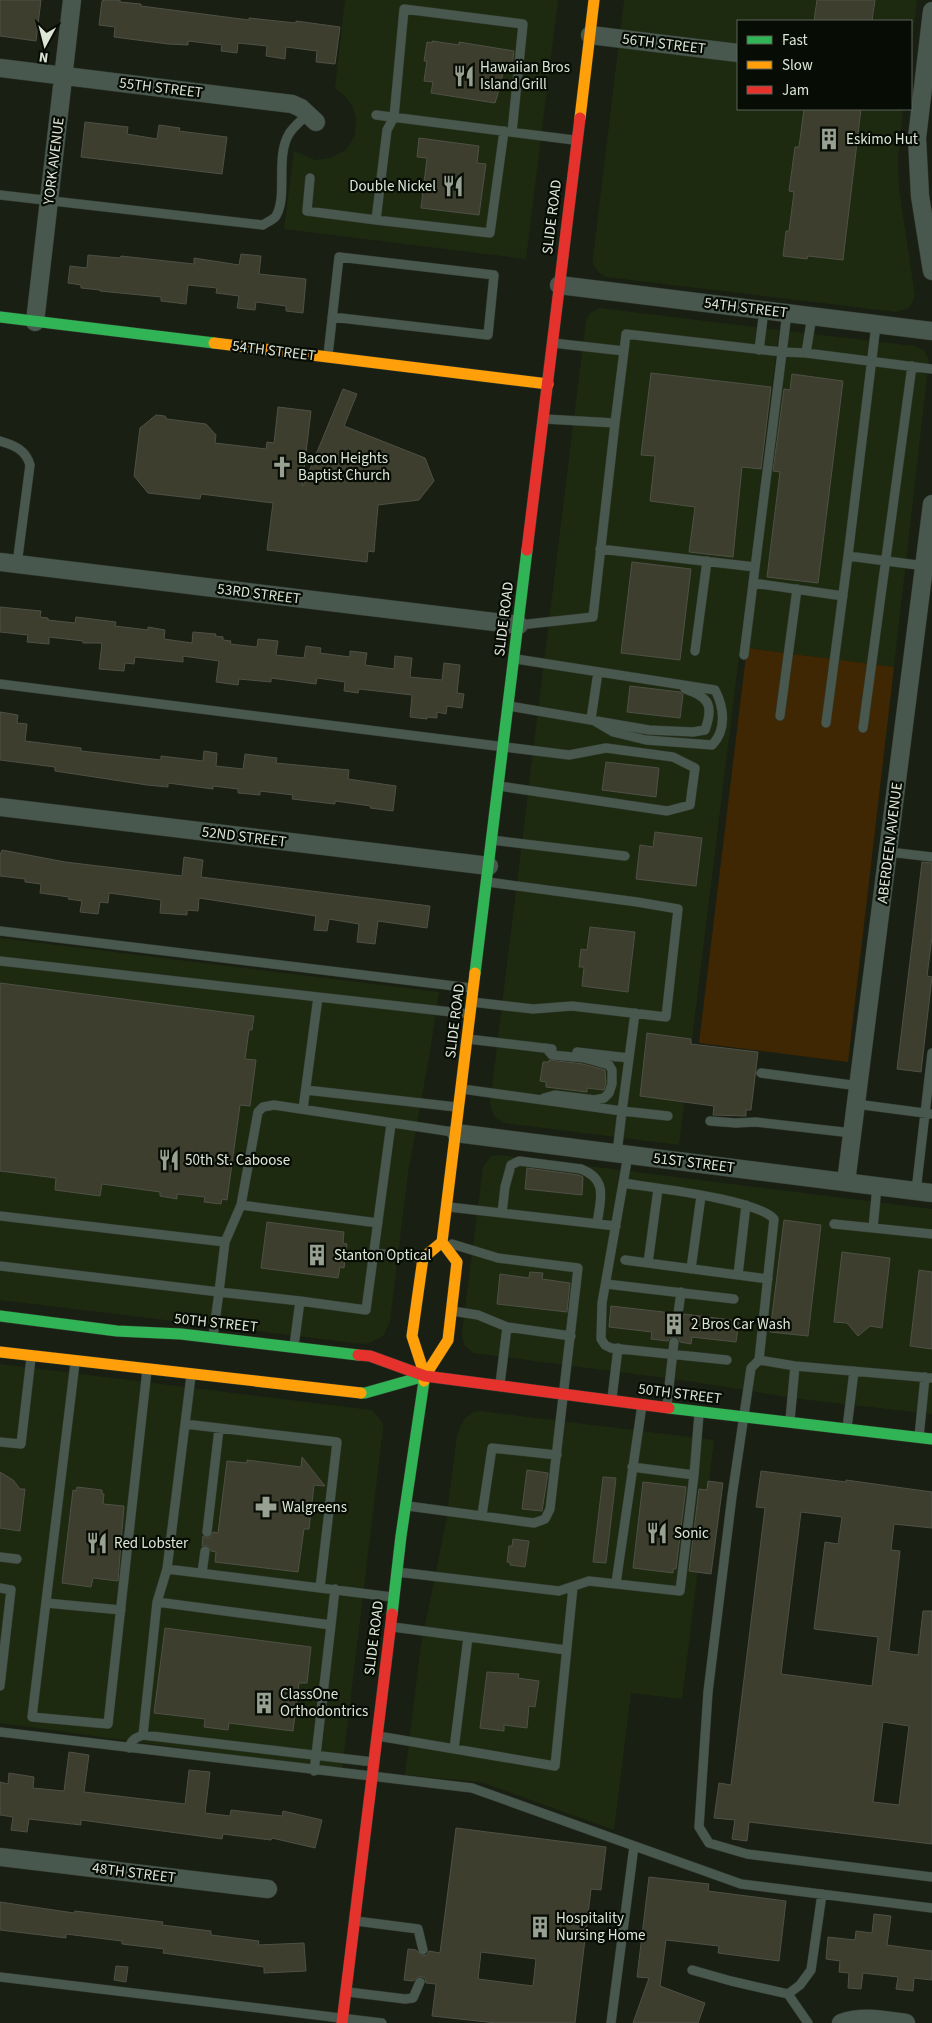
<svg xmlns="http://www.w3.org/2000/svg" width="932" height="2023" font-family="'Source Sans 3',sans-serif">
	<rect width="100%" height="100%" fill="#191f13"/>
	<path fill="#1d2a10" d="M345,0H558L526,259L284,229L294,151L315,160L330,158L346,150L355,135L356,119L353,107L346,97L335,88Z
		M624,0H917L911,50V21H738V109H903L898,158L899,189L915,296L909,308L896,312L606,277L598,272L593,264V258Z
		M600,308L779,330L679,1145L504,1123L496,1118L493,1113L490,1103L586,320L590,313Z
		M786,331L915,346L924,351L929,359L894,667L747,648Z
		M0,938L439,992L430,1052L408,1173L390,1322L383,1336L370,1343L362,1344L0,1300Z
		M499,1155L932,1209V1414L800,1399L688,1381L473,1353L464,1345L462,1333L483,1167L491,1156Z
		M0,1364L371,1410L378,1416L383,1424V1429L342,1770L0,1723Z
		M480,1411L714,1440L682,1699L631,1693L614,1830L481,1782L405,1775L421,1645L446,1522L457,1435L464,1419L473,1412Z"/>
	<path fill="#402703" d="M747,648L894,667L848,1062L699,1043Z"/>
	<path fill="#3d3e2e" stroke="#4f5046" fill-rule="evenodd" d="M0,0H41L36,41L0,36Z
		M105,0H120V2L141,4V6L249,20V18L296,23V21L340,27L335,64L316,62L317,51L286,47L285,59L266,56L267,46L238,43L237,53L221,51L222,45L188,41V45L168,44L114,37L115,27L99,25L102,1Z
		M817,0H875L872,21H814Z
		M432,41L459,45V42L514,51L512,66L504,65L501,84L495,103L431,93L433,82L424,81L427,61H424L427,42L432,43Z
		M804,109H861L843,260L808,256L807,259L783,256L786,231H789L794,192L789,191L795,147H799Z
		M85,122L128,127L127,134L157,139L159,125L180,128L179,131L227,137L222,174L81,157Z
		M419,138L479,146L477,163L486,164L479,215L421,208L427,158L417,157Z
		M241,254L261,256L259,274L306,279L303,313L286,311V306L256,302L255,310L237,308L239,296L216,293L217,288L188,285L186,304L161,301V297L100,291V290L81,288V285L68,283L70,266L87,268L88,255L120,258L121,256L194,264V258L239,265Z
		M651,373L771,387L761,469L742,467L733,557L689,552L695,507L650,501L655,456L641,455Z
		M792,374L843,381L818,583L767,577L780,472L773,471L784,389L790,390Z
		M343,389L357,394L344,426L425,458L434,481L419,500L378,505L374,552L368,551L367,562L267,550L273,503L201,494L200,499L148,493L134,476L140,428L156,415L165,416L167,419L206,424L216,435L215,443L266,449L267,442L274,443L278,407L311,411L302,486H303Z
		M632,562L691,569L680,660L621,653Z
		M0,607L41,611L40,617L48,618V620L75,623L76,617L116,622L115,626L148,630V627L165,630L164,639L192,643L193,632L216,634L215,636L223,637V640L231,641L230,644L257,647L258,639L278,641L276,655L304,658L306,646L321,648L320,653L350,657V651L367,653L365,665L394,669L395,656L412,658L410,677L442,680L444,663L460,665L457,693L464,694L462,708L447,706L446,714L437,712V718L427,717V719L410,717L412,695L359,689L358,693L344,691L345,682L317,678L316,684L271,678V682L239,679L238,685L216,682L219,661L183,656V662L135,657L134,664L125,663L124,671L99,669L102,643H83V641L49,637V644L27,642L28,635L0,632Z
		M630,686L680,692L683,695L680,718L627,712Z
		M0,712L18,715L17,723L27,724L25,741L81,748V751L161,760V756L203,761L204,751L217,753L216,766L243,769L245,754L277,758L276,763L349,770L348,779L396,786L393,811L370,808L371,806L335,801V804L292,799L293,795L260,791V795L238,793V789L213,786V789L168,783V787L147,785L55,771V767L0,760Z
		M606,762L659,768L656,797L602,790Z
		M655,832L702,838L696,886L636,879L640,845L653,847Z
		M2,850L65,862L182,876L184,857L203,860L201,877L430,906L427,928L378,921L375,944L357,942L359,924L329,919L327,931L314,930L316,916L199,898L198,911L187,910V915L160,913L161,900L109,893L108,903L100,902L98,914L80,912L82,901L68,899L69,897L40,893L41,884L25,882V879L0,876V855Z
		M922,862L932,863V937L927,976L932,977L921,1072L897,1069Z
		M590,927L635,932L628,992L582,986L584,967H579L581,949L587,950Z
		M0,983L254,1016L252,1030H249L245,1059L256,1060L250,1106L240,1105L227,1200L222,1199L221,1204L204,1202L205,1197L177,1194V1199L160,1196V1192L102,1184L100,1196L55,1190L56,1178L0,1171Z
		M647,1033L691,1039V1044L758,1052L751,1110H746V1116L713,1115L714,1106L640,1096Z
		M549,1060L583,1064L605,1070L606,1083L604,1090L587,1088V1092L546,1087V1082L540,1081L543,1062H549Z
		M527,1168L579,1175L583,1177L582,1195L525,1189Z
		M784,1220L821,1225L808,1336L770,1332Z
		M267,1222L344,1232L343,1243L347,1244L344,1268L340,1267L338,1278L261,1268Z
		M842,1252L890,1258L882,1328L870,1326L858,1336L847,1323L834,1322Z
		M919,1270L932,1272V1349L910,1346Z
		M530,1272L543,1273L542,1279L570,1283L567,1312L497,1304L500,1274L529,1278Z
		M611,1306L672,1313L674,1319L678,1320L683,1318L684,1314L739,1321L736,1342L692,1337L691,1344L680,1342L678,1337L674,1336L669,1338L668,1341L651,1339L652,1332L609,1327Z
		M302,1457L325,1486L314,1485L309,1529H304L298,1572L215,1562L216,1552L211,1551L208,1546H202L203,1536L209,1538L213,1532L218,1533L227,1461L247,1463V1460L301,1467Z
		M527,1470L548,1473L542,1511L522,1509Z
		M761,1471L846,1482V1480L932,1492V1528L894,1524L891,1550L900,1551L889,1651L918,1655L923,1611H932V1844L749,1822L747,1841L732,1839L735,1820L714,1818L719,1783L731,1785L765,1508L756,1507ZM801,1512L842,1517L838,1544L825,1542L814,1629L878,1637L872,1686L781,1674ZM883,1722L909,1726L899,1805L873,1802Z
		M0,1472L13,1480L20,1489H25L20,1531L0,1528Z
		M603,1477L616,1478L606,1563L593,1562Z
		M708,1481L723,1483L711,1574L689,1571L699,1489L707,1490Z
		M643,1482L686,1487L676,1569H673V1573L633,1568Z
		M77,1487L102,1490V1494H104L103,1504L124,1506L118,1581L93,1578L91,1587L62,1583L73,1490L76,1491Z
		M513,1539L529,1541L525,1567L510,1565V1562H507L509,1546H512Z
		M165,1628L311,1647L307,1683H299L293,1731L229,1723L228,1730L204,1727L205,1719L154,1713Z
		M487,1672L519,1674L518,1678L539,1681L535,1707L529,1706L527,1728L504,1725V1731L480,1728Z
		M69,1752L89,1755L84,1792L185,1804L189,1770L210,1772L205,1813L230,1816L231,1810L282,1816L283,1811L322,1820L315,1848L272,1838L271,1840L223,1834L222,1839L81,1820V1825L29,1819L27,1832L11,1830L13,1817L0,1815V1782L8,1784L9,1773L34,1777L33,1788L64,1791Z
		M456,1828L606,1847L601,1890L591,1889L575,2023H496L432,2016L436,1984L426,1983L425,1978L420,1976L413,1981L404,1980L408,1949L416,1950L422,1956L427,1955L429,1951L440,1953ZM481,1952L536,1959L533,1986L478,1979Z
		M649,1877L709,1884L708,1891L786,1901L779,1961L718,1953L719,1946L666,1940L660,1986L705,2003L698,2023H633L649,1978L637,1977Z
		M0,1902L74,1913L75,1911L163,1922L162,1925L211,1931V1935L259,1941L258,1945L304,1943L306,1971L264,1973V1967L163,1953L164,1949L122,1944V1941L66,1934V1938L0,1930Z
		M874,1914L891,1916L887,1945L932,1951V1980L914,1978L913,1991L896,1989L898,1977L863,1973L861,1989L848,1988L849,1973L839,1972L840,1961L826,1959L828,1937L855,1940L856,1931L872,1933Z
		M116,1966L128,1967L126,1982L114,1980Z"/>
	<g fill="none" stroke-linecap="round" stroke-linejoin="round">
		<g stroke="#343a2f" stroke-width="10">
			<path id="lane" d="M376,115L574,140
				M504,131L490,233L376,220L387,130L394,117L404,9L523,24L512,132
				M310,178L307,211L376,220
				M0,195L263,225C267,222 273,220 276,216C288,196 275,157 289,134C293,127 302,120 308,114
				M812,316L806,353L932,369
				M876,325L848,556L925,566
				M759,350L764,310
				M624,351L626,334L782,352L806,353
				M328,355L339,257L494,275L488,335L332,317
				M545,419L615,423L624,351L553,343
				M0,441C14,445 26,450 30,465L17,564
				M600,549L755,567
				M753,583L843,596
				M519,625L593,617L615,423
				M695,651L707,561
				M744,655L787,313
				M516,659L715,690C724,707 727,730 712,745L646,740L613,732L591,719
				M0,684L569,755L606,748L673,757L695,768L690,805L667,811L499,786
				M509,706L649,730L693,732L705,730C714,705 709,697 685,689
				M780,716L797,589
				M591,719L598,672
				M826,723L848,556
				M863,728L912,366
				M492,840L625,856
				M889,852L932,857
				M0,931L471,988
				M0,961L469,1014
				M472,1002L533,1009L572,1006L666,1017L678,909L637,902L488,882
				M635,1013L622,1111L668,1116
				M468,1039L552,1049
				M577,1052L629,1058
				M761,1073L859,1086
				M462,1089L622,1111L617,1153
				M306,1090L456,1107
				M544,1098L555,1095L595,1100L604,1098L609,1093L612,1084V1070L609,1065L584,1058L552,1055L546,1048
				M856,1104L932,1114
				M303,1109L318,997
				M710,1121L736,1123L756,1122L852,1133
				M628,1155L602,1303L601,1339L605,1345L611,1348L727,1360
				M623,1183C654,1188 756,1199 774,1219L759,1360L751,1368L732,1496L708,1692L699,1827L709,1843L747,1854L932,1877
				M916,1191L932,1053
				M241,1205L378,1223
				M449,1207L616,1226
				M502,1213L505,1187L511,1165L519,1161L581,1169C609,1180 600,1200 597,1224
				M0,1216L225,1242
				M834,1224L932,1234
				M873,1228L877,1186
				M374,1253L422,1258
				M625,1260L768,1279
				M648,1263L658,1189
				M0,1266L219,1292L225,1242L241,1205L258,1112L263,1107L274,1105L453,1132
				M691,1269L701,1196
				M738,1275L746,1205
				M606,1284L734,1299
				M452,1311L478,1315L507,1327
				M678,1314L681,1292
				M213,1337L219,1292L300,1301
				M294,1346L300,1301L366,1310L391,1124
				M759,1360L795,1366L790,1420
				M75,1363L32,1717L108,1724L147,1370
				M795,1366L932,1378
				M500,1384L507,1327L571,1336
				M612,1398L618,1348
				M667,1405L674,1342
				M185,1424L337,1442L320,1588
				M847,1428L854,1371
				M919,1437L925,1377
				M0,1442L21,1444L31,1358
				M632,1467L694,1475
				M408,1506L534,1523L545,1519L550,1509L578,1268L498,1258L452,1244
				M482,1515L492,1448L557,1455
				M207,1532L219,1429
				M0,1557L17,1559
				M167,1569L392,1597
				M397,1572L559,1591L589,1581L680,1591L694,1475L699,1414
				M202,1573L205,1551
				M616,1583L642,1405
				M0,1588L11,1590L0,1686
				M157,1602L167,1569L191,1376
				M46,1603L121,1610
				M331,1625L335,1589
				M393,1627L566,1650
				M0,1732L472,1788L741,1884L932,1908
				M378,1736L555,1766L573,1587
				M129,1748C131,1740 135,1738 143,1735
				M454,1749L468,1637
				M314,1771L316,1755L331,1625L157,1602L143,1735L373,1762
				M356,1921L418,1929L423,1950
				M692,1970L731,1981L788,1994L808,2023
				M0,1977L382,2023
				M348,1992L405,1999L413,1998L420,1982
				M788,1994L800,1985L811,1970L822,1894
				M611,2023L634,1846"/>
		</g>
		<g stroke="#343a2f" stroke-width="19">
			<path id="street" d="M932,11L917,138L920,196L932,271
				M590,35L738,53
				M0,68L292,104L301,108L316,122
				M559,285L932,331
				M35,322L72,0
				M0,562L519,625
				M0,807L489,866
				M456,1133L932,1193
				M846,1182L932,504
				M0,1857L268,1889
				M841,2023C861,2015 885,2020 906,2023"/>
		</g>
		<g stroke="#343a2f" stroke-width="12">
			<path id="fast" d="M0,317L214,343
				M475,973L527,550
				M0,1316L117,1331L181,1334L358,1355
				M361,1393H365L425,1376
				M669,1408L932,1439
				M392,1614L401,1536L424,1381"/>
		</g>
		<g stroke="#343a2f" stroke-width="12">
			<path id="slow" d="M580,118L594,0
				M214,343L548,384
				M0,1352L361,1393
				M425,1376L412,1336L423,1258L442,1242L475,973
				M424,1381L425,1376L448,1340L457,1262L442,1242"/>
		</g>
		<g stroke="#343a2f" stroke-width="12">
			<path id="jam" d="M527,550L580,118
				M358,1355L370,1356L425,1376L669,1408
				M342,2023L392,1614"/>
		</g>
		<use href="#lane" stroke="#48584e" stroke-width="9"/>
		<use href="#street" stroke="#48584e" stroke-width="18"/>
		<use href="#fast" stroke="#30b455" stroke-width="11"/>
		<use href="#slow" stroke="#ff9f0a" stroke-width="11"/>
		<use href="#jam" stroke="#e5322d" stroke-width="11"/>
	</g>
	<defs>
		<g id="restaurant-bare" transform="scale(1.725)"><path d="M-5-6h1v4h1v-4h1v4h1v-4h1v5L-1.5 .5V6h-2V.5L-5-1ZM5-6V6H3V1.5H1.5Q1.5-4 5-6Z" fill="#98a092" stroke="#070c04" stroke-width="2.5" paint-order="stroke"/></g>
		<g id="building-bare" transform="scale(1.725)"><path d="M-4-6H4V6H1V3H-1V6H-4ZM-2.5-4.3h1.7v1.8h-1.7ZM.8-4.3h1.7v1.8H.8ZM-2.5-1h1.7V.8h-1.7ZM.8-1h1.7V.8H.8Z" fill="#98a092" stroke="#070c04" stroke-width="2.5" paint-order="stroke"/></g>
		<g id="church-bare" transform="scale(1.725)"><path d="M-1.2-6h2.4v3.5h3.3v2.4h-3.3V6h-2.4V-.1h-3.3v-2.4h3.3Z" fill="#98a092" stroke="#070c04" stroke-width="2.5" paint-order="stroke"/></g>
		<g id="pharmacy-bare" transform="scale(1.725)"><path d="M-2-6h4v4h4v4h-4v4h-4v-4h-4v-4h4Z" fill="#98a092" stroke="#070c04" stroke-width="2.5" paint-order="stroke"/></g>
	</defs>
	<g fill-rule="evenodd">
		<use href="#restaurant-bare" x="464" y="76"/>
		<use href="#building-bare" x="829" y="139"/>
		<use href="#restaurant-bare" x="453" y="186"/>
		<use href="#church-bare" x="282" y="467"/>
		<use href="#restaurant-bare" x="169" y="1160"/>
		<use href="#building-bare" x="317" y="1255"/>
		<use href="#building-bare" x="674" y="1324"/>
		<use href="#pharmacy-bare" x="266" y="1507"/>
		<use href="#restaurant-bare" x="657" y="1533"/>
		<use href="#restaurant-bare" x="97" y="1543"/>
		<use href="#building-bare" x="264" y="1703"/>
		<use href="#building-bare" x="540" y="1927"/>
	</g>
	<g text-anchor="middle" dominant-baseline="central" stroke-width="4.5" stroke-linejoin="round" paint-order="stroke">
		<g font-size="15" fill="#dde5d7" stroke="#070c04">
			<text transform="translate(664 44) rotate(7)">56TH STREET</text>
			<text transform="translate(161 88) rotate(7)">55TH STREET</text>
			<text transform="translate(54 161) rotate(-83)">YORK AVENUE</text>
			<text transform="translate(552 217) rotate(-83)">SLIDE ROAD</text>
			<text transform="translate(746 308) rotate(7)">54TH STREET</text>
			<text transform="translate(274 351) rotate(7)">54TH STREET</text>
			<text transform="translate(259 594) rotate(7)">53RD STREET</text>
			<text transform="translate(504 619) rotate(-83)">SLIDE ROAD</text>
			<text transform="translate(244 837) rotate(7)">52ND STREET</text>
			<text transform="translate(890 843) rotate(-83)">ABERDEEN AVENUE</text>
			<text transform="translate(455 1021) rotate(-83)">SLIDE ROAD</text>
			<text transform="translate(694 1163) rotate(7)">51ST STREET</text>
			<text transform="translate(216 1323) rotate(6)">50TH STREET</text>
			<text transform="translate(680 1394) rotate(7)">50TH STREET</text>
			<text transform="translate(374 1638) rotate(-83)">SLIDE ROAD</text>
			<text transform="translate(134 1873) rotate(7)">48TH STREET</text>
		</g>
		<g font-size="15" fill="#dde5d7" stroke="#070c04" text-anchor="start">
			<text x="480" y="67">Hawaiian Bros<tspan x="480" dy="17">Island Grill</tspan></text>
			<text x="846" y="139">Eskimo Hut</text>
			<text x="436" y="186" text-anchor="end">Double Nickel</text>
			<text x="298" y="458">Bacon Heights<tspan x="298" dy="17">Baptist Church</tspan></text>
			<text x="185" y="1160">50th St. Caboose</text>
			<text x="334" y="1255">Stanton Optical</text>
			<text x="691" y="1324">2 Bros Car Wash</text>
			<text x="282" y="1507">Walgreens</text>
			<text x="674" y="1533">Sonic</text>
			<text x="114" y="1543">Red Lobster</text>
			<text x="280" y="1694">ClassOne<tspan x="280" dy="17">Orthodontrics</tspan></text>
			<text x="556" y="1918">Hospitality<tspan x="556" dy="17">Nursing Home</tspan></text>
		</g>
	</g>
	<rect x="737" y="20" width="175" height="90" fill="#070c04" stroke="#5d6358"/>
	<rect x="747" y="36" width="25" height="8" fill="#30b455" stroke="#5d6358"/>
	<text x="782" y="45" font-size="15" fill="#dde5d7">Fast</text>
	<rect x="747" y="61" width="25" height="8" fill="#ff9f0a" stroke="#5d6358"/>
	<text x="782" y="70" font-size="15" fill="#dde5d7">Slow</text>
	<rect x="747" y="86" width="25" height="8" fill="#e5322d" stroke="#5d6358"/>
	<text x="782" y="95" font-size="15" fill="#dde5d7">Jam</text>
	<g transform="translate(45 45) rotate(187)" stroke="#070c04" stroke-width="4" paint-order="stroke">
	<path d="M0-4L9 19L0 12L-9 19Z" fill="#dde5d7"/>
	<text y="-8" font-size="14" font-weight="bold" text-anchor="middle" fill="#dde5d7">N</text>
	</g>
</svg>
